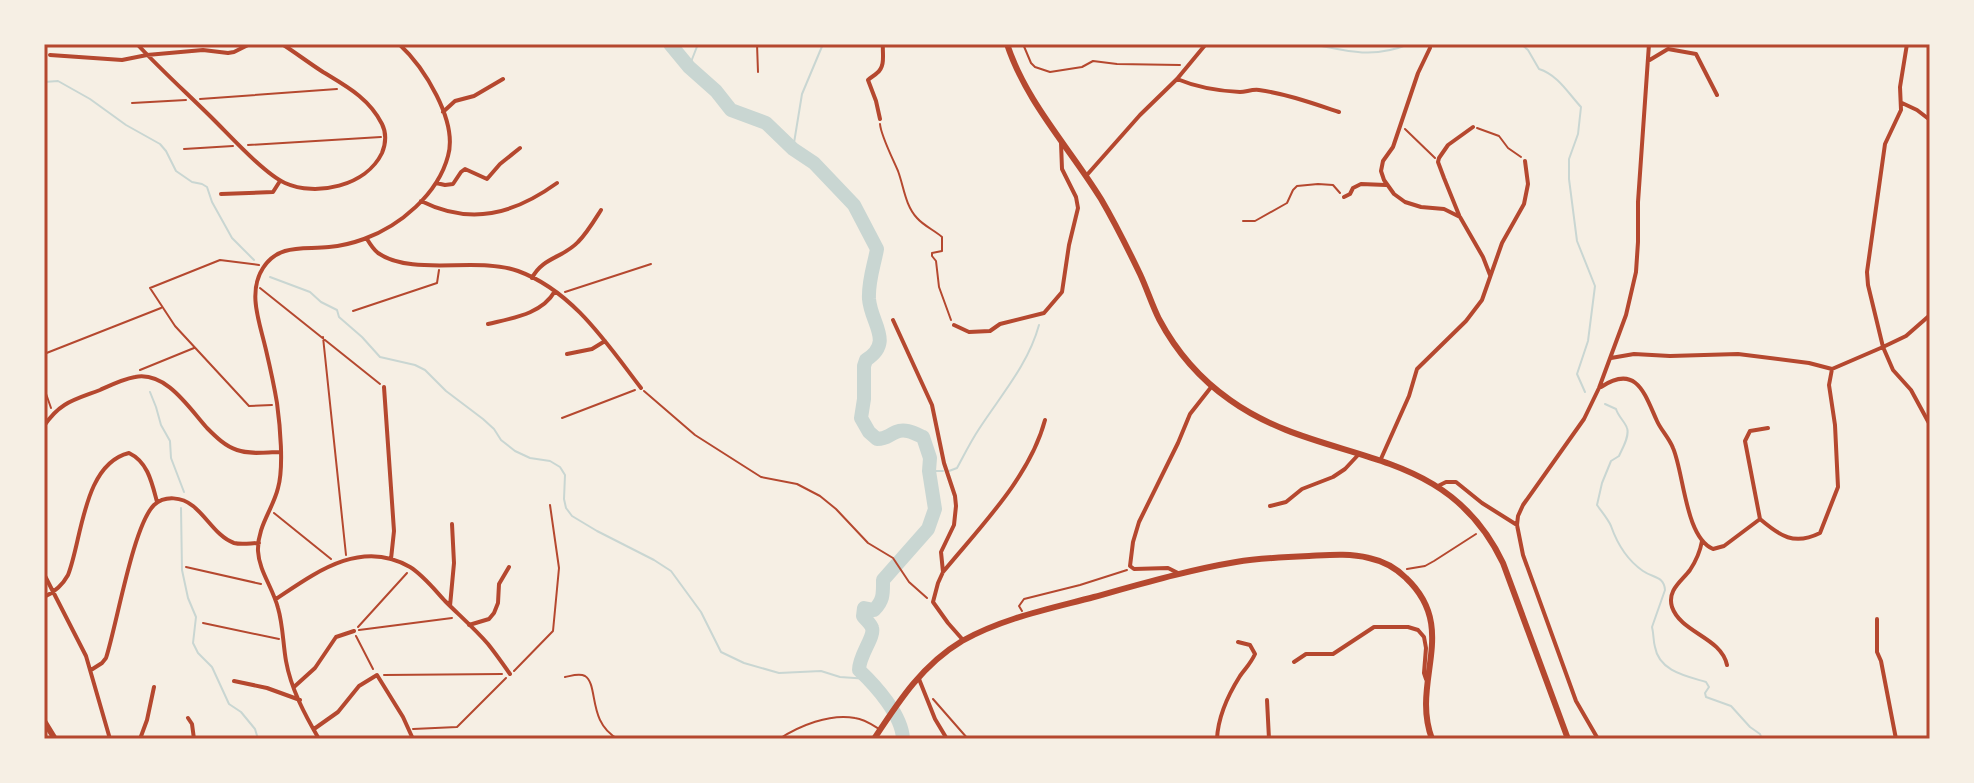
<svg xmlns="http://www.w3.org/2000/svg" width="1974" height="783" font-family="Raleway,sans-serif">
	<rect width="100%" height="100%" fill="#f6efe4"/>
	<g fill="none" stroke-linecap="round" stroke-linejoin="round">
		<path stroke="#c9d6d2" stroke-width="2" d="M1312,44C1348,51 1373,59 1409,44
			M1521,44L1528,50L1539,69C1558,75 1568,93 1581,107L1578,134L1569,159V179L1577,241L1595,286L1588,341L1577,374L1585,392
			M689,67L698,44
			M44,82L58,81L90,99L126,125L160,144L166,151L176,171L192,182L202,184L207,187L212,202L232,238L254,260
			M793,149L802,94L823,44
			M270,277L310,292L321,302L337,310L339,317L362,337L380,357L415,365L425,370L446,391L483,419L494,429L501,440L515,451L530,458L550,461L560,467L565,475L564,499L566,508L572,516L597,531L654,560L671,571L701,612L721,652L744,663L779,673L821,671L840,677L869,679
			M150,392L156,407L161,425L170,441L171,458L184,492
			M1605,404L1616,409C1618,416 1625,422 1627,428C1630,436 1622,449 1619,456L1611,461L1602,483L1597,505C1601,511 1608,519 1611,526C1617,543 1627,560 1643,571C1653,578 1664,576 1665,590L1652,627C1654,635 1653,640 1655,647C1659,671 1686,676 1706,682L1709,687L1705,693L1706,697L1731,706L1750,727L1760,734L1762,739
			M929,471H943
			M949,471L957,468C964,455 971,441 979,429C1001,395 1028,365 1039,325
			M181,508L182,570L188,598L196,617L193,643L198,653L212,667L229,704L241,712L255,729L258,739"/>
		<path stroke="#c9d6d2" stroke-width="14" d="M670,44L689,67L716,91L731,110L766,123L793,149L814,163L854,205L877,249C874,266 868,281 869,299C871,324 894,342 866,360L864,366V399L861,418L869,432L877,439C887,439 887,436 896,432C905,428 914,433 923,437L930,458L929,471L935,509L928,529L883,580C883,593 884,600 874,610L864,608L863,616C866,620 871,624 872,628C875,637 859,655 859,670C876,686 902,715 903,739"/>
		<path stroke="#b5482f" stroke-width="2" d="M757,44L758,72
			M1023,44L1031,63L1035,67L1050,72L1082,67L1093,61L1117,64L1180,65
			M200,99L337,89
			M132,103L186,100
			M880,124C881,136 893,159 898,171C904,187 905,205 917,218C924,226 934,230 942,237V251L932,253V256L936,261L939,287L951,320
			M1477,128L1499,136L1508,148L1521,157
			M1405,129L1435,158
			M248,145L381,137
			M184,149L233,146
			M1243,221H1255L1287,203L1293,190L1297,186L1318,184L1333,185L1340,193
			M259,265L220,260L150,288L175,326L249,406L272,405
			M260,288L380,384
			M565,292L651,264
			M353,311L437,283L439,270
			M323,337L346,555
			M44,354L161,308
			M140,370L194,348
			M44,388L51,408
			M644,391L695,435L761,477L797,484L820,496L836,509L868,543L893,558L909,582L927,598
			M562,418L635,390
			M274,513L331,559
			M186,567L261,584
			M1407,569L1425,566L1434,561L1476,534
			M1022,611L1019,606L1024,599L1080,585L1127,570
			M203,623L279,639
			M358,627L407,573
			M359,630L452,618
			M356,636L373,669
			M514,671L553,631L559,568L550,505
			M384,675L502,674
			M933,699L968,739
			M413,729L457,727L506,678"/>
		<path stroke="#b5482f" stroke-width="2" d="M565,677C571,676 579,673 585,676C599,685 587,722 618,739
			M779,739C799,726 830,713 855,718C864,719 871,724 879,729"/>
		<path stroke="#b5482f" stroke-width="4" d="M137,44C162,71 190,96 216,122C232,138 265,174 285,183C316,197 366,186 382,153C386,143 387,134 382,124C369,98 346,86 323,72C309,63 296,53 282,44
			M1430,48L1418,73L1393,147L1383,161L1381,171L1384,180L1394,194L1405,202L1421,207L1444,209L1460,217L1483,257L1490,275
			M50,55L122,60L147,55L203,50L228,53L234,52L250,44
			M1648,61L1668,49L1696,54L1717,95
			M1177,79C1196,87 1219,91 1240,92C1246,92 1252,89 1259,90C1287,94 1312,103 1339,112
			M1902,103L1917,110L1930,120
			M443,112L455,101L474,96L503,79
			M880,119L876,101L868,80C871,77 874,76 877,73C886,66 882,53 883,44
			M1086,176L1140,115L1177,79L1206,44
			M436,183L445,185L453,184L461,172L465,169L487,179L500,164L520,148
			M221,194L273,192L280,181
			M1344,197L1350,194L1353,188L1361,184L1386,185
			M421,201C471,226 514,214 557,183
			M1459,215L1444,178L1438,162L1439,158L1448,145L1473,127
			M367,239C370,244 373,249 378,253C413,277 477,256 518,271C573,291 607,344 641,388
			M532,278C543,257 563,258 578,242C587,233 594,221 601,210
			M1930,315L1906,336L1883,347L1893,370L1911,390L1930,425
			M893,320L932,405L944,463L955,496L956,506L954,525L941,552L943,572
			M488,324C513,318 542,314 555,291
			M954,325L969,332L990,331L1000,324L1044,313L1062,292L1069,245L1078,208L1076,197L1062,169L1061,143
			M567,354L592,349L605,341
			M1611,358L1634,354L1670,356L1738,354L1809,363L1832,369L1883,347L1868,285L1867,272L1885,144L1901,110L1900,87L1907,44
			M384,387L394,531L391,559
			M1601,387C1637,363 1645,395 1657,421C1661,430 1669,438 1673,448C1684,473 1685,537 1713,549L1724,546L1760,519L1745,441L1750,431L1768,428
			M44,426C60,402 74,400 100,390C111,385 123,379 135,377C166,371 189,408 207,428C216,437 225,446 237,450C251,455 266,452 280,452
			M1380,461L1409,396L1417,369L1466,321L1482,300L1502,243L1524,204L1528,184L1525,161
			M1438,486L1446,482H1456L1482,503L1517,525
			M1270,506L1286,502L1302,489L1333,477L1345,469L1359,454
			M1760,519C1780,536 1794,546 1820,533L1838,487L1835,425L1829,385L1832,369
			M1702,541C1700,552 1696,561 1690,570C1681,582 1667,590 1672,607C1681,633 1721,637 1727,665
			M1178,573L1168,568L1134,569L1130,566L1133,542L1139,522L1178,443L1190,414L1212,386
			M44,574L86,656L110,739
			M44,597C55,592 62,586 68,575C82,540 83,464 129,453C148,462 152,483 157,502
			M276,599C315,573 361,538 410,567C423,575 434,589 445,601C459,615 475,629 488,644C496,654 503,664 510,674
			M450,606L454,563L452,524
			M1877,619V652L1881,661L1896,739
			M469,625L489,619L494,613L498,603L499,584L509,567
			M963,640L948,623L933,602L938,583L943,572C980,527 1030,477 1045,420
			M1294,662L1306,654H1333L1374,627H1408L1418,630L1424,637L1426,648L1424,673L1426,679
			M91,670L102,663L106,658C117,624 133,526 154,505C165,495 182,497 193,506C207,517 217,537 234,543C242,545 251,543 259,543
			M919,679L935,719L947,739
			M234,681L267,688L300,700
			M294,687L315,668L336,637L354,631
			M1267,700L1269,739
			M188,718L192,724L194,739
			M314,729L338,712L359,686L377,675L403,717L413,739
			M140,739L147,720L154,687
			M319,739C305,715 291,689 286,661C283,644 283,625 278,608C273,588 259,571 258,551C257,527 273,509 278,488C284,467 280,425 277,403C274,385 270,367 266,350C260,323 247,293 263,268C279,243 305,250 329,247C341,246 353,243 364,239C400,226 438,194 448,156C458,121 424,67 399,44
			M1217,739C1218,717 1228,695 1240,676C1245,669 1251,663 1255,654L1250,645L1238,642
			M1598,739L1576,701L1523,555L1517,525L1518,516L1523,505L1584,419L1599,388L1626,315L1636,272L1638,242V202L1649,44"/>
		<path stroke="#b5482f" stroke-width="6" d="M44,721L55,739
			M874,739C899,701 922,665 962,641C1003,618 1049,609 1094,597C1141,584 1188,570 1236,562C1260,558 1284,557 1309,556C1329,555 1349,553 1369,558C1383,561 1396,568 1406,578C1460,629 1410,681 1432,739"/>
		<path stroke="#b5482f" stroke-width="6" d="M1007,44C1026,102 1069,147 1101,199C1115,223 1128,249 1140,274C1147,289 1152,305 1159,319C1176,351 1200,379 1230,400C1325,468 1444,439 1503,563L1568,739"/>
	</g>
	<rect width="1974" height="783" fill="none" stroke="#f6efe4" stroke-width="92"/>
	<rect x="46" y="46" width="1882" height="691" fill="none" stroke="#b5482f" stroke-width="3"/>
</svg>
